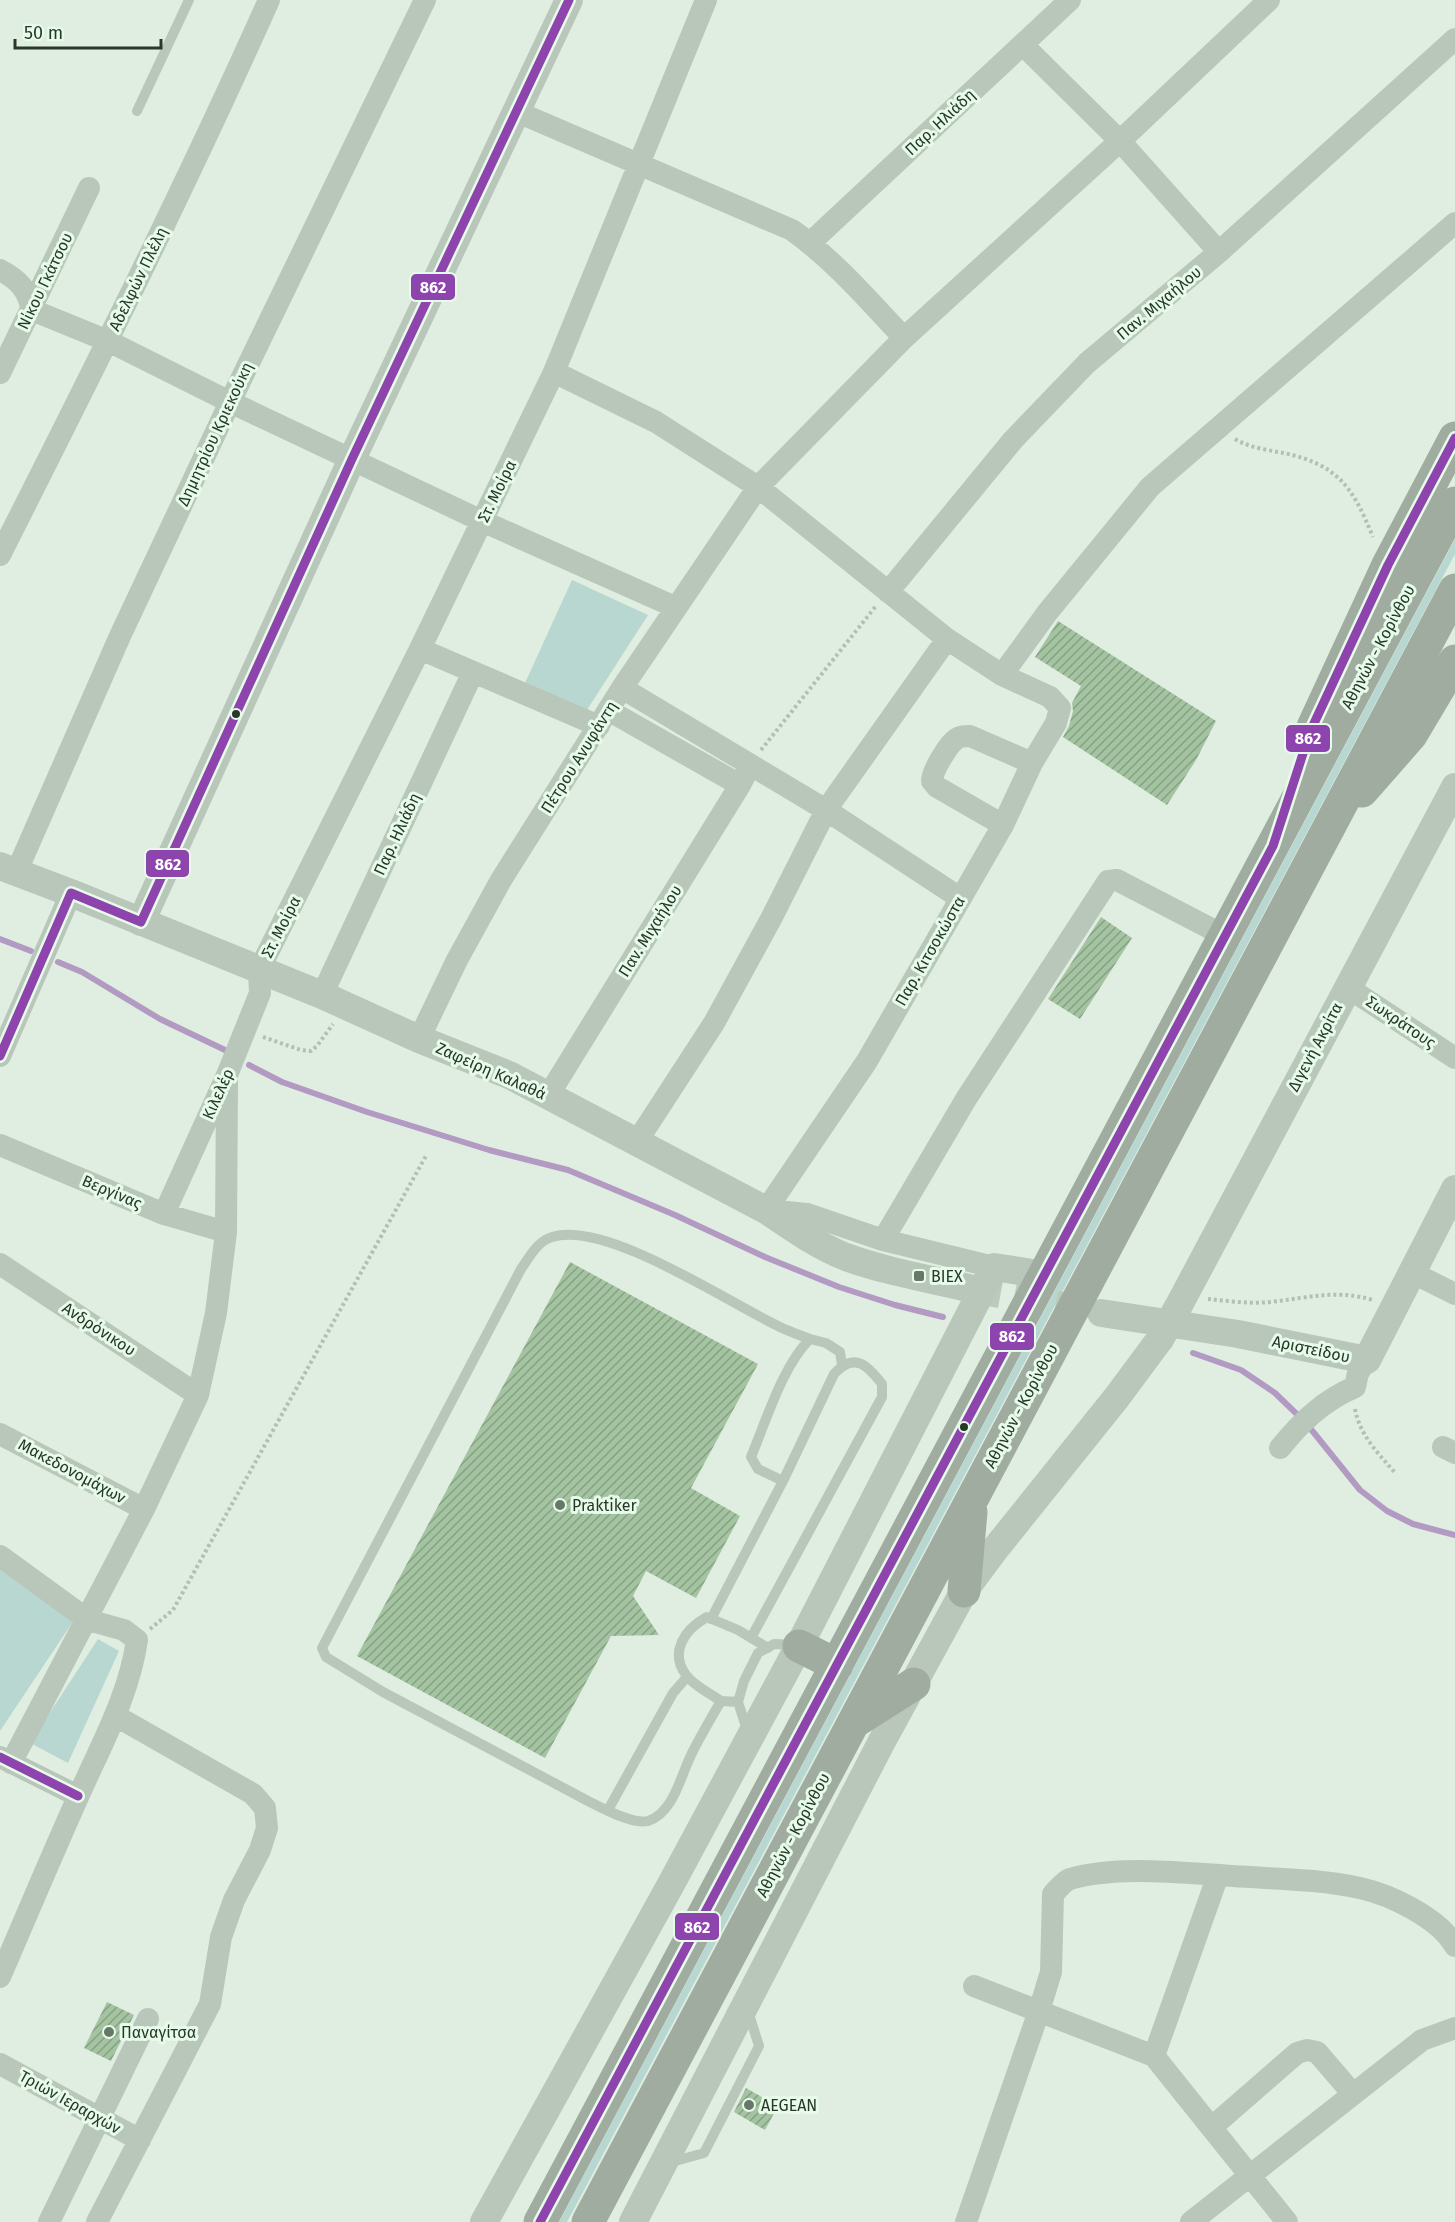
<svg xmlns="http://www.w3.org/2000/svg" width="1455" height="2222" font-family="'Fira Sans',sans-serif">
	<defs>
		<pattern id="building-hatch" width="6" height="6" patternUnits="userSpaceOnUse" patternTransform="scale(1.5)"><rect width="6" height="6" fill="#a4c4a1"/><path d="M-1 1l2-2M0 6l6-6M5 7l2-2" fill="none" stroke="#86a083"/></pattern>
	</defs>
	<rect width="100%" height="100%" fill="#e0eee2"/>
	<path fill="#b8d7d0" d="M1455,539V554L567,2222H559Z
		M572,580L648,615L585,713L525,683Z
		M0,1561L74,1620L0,1731Z
		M98,1639L119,1651L68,1763L30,1743Z"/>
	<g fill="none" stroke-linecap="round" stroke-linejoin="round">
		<path stroke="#b29ac2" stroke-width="6" d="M0,939L31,951
			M58,962L82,972L160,1019L225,1050
			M249,1065L282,1082L367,1112L489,1150L568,1170L675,1215L765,1257L839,1287L895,1305L943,1317
			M1193,1353L1241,1370L1275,1393L1306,1423L1360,1490L1387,1511L1413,1524L1455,1535"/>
	</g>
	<path fill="url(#building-hatch)" d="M1058,621L1216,721L1196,760L1167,805L1063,737L1069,726L1073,711L1072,703L1081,686L1035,657Z
		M1101,917L1132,938L1080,1019L1048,999Z
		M570,1262L758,1364L691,1488L740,1516L696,1598L646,1571L633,1596L659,1635L611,1636L545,1758L357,1656Z
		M107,2002L134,2015L111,2061L84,2048Z
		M746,2088L778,2106L765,2130L734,2112Z"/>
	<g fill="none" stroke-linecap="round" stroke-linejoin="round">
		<path stroke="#bbcabd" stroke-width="28" stroke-dasharray="28 14" stroke-linecap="butt" d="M973,1289L1096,1312"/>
		<path stroke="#b1c0b2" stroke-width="4" stroke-dasharray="3 3" stroke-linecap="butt" d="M1235,439C1250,448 1268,450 1284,453C1339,465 1353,488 1373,537
			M761,750L876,606
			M263,1037L301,1050L311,1051L317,1046L333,1024
			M1208,1299C1228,1301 1250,1304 1270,1302C1308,1298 1335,1289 1373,1300
			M1355,1409C1360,1436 1379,1454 1396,1474
			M150,1629L173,1610L427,1154"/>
		<path stroke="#b9c7ba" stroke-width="10" d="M137,111L189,0
			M783,1481L758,1469L751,1457C766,1421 783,1365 810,1339L826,1343L840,1352L842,1365
			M711,1619L783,1481L834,1374C855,1351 868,1366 882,1384V1397L751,1638
			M721,1701C711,1694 694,1686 686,1675C669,1652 685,1629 707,1617L738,1630L768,1648
			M738,1702L721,1701C711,1718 701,1735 692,1753C681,1774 674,1813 648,1821C633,1825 602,1808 588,1801L383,1692L326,1657L322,1648L521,1269C529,1258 537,1241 552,1237C606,1220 729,1303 780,1327C790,1332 800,1335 810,1339
			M748,1733L738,1702L744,1681L758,1653L774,1644L796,1645
			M608,1810L673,1693L687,1677
			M668,2163L704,2153L759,2046L748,2011"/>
		<path stroke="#b9c7ba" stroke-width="22" d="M1023,45L1120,141L1219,252
			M515,111L792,230C834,260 868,300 904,338
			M810,243L1070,0
			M0,270C19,280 28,290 32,310L108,341L230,402L482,521L675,607
			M554,372L656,422L758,487L947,639L1002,675L1050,697L1060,708L1056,723L1032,763L1003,825L867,1061L766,1210L807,1214L883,1240L994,1267
			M0,373L89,188
			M0,555C93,371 185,188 269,0
			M888,592L1013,440L1087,363L1219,252L1455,39
			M420,649L599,726
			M1002,675L1047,613L1150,487L1455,223
			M622,688L826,810L960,898
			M608,710L740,785
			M1003,825L937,787L932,781C932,771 948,745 956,739C960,736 965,736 970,736L1032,763
			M16,873L120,636L230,402L425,0
			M1347,987L1455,1058
			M322,995L473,672
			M419,1039L457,960L501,880L622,688L758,487L904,338L1120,141L1269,0
			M0,1056L71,893
			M548,1096L740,785L750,765
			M636,1143L714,1023L772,917L826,810L947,639
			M0,1145L164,1214L226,1232
			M164,1214L227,1075L260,993L259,970L420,649L554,372L706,0
			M883,1240L966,1099L1108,881L1117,880L1225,936
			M0,1264L198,1395
			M1413,1273L1455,1294
			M0,1434L144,1509
			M1443,1447L1455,1453
			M1280,1448C1301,1422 1324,1400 1355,1387L1358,1373L1367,1360
			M0,1556L88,1620L124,1630L137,1640C129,1696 101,1745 78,1797C51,1857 26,1917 0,1977
			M0,1757L78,1796
			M11,1763L144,1509L198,1395L216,1313L226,1232L227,1083
			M974,1986L1154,2056L1287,2222
			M1154,2056L1218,1875
			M0,2064L140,2140
			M1212,2127L1297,2053L1307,2050L1317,2052L1353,2094
			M49,2222L148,2019
			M97,2222L210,2004L221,1937L234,1900L260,1850L267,1828L265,1808L253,1794L116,1716
			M966,2222L1039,2011L1051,1972L1053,1894C1058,1889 1064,1881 1070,1879C1118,1865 1183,1873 1233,1876C1275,1879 1319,1879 1360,1888C1391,1895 1439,1918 1455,1946
			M1191,2222L1422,2040L1455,2028"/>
		<path stroke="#b9c7ba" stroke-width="28" d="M0,866L71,893L322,995L419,1039L509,1075L766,1210C791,1227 818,1246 846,1257C887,1272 931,1279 973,1289
			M141,922L352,459L569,0
			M1177,1309L1455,787
			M1101,1313L1238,1334L1367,1360L1455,1189
			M484,2222L670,1886L799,1646L994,1267L1045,1275
			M633,2222L881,1743L964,1591L996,1548L1117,1397L1160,1339"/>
		<path stroke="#a0aca0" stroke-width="33" d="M1313,727L1388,565L1455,438
			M1362,791L1411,735L1455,661
			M964,1591L971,1512
			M799,1646L837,1665
			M854,1722L914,1684
			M540,2222L1455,503
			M588,2222L1455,590"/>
		<path stroke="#b9c7ba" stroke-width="28" d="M1160,1339L1177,1309"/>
		<g stroke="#e7fbea" stroke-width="14">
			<path id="bus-1" d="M0,1056L71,893L141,922L352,459L569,0
				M0,1757L78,1796
				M540,2222L1273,846L1310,732L1388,565L1455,438"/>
		</g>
		<use href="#bus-1" stroke="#8e44ad" stroke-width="9"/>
	</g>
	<g fill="#283827" stroke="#e7fbea" stroke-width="2">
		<circle cx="236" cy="714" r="5"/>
		<circle cx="964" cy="1427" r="5"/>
	</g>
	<g fill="#687868" stroke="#e7fbea" stroke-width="2">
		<rect x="913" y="1270" width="12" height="12" rx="3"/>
		<circle cx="560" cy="1505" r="6"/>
		<circle cx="109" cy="2032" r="6"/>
		<circle cx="749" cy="2105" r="6"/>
	</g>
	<g text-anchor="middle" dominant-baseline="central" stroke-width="6" stroke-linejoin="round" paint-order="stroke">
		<g font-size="16" fill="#283827" stroke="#e7fbea">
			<text transform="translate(940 122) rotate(-43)">Παρ. Ηλιάδη</text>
			<text transform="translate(138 279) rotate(-64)">Αδελφών Πλέλη</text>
			<text transform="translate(45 281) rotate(-64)">Νίκου Γκάτσου</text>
			<text transform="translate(1159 303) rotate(-40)">Παν. Μιχαήλου</text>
			<text transform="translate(215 434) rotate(-65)">Δημητρίου Κριεκούκη</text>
			<text transform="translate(497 491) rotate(-64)">Στ. Μοίρα</text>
			<text transform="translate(1378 647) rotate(-62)">Αθηνών - Κορίνθου</text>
			<text transform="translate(579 757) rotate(-58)">Πέτρου Ανυφάντη</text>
			<text transform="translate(397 834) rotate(-65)">Παρ. Ηλιάδη</text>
			<text transform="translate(281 927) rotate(-63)">Στ. Μοίρα</text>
			<text transform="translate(650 931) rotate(-58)">Παν. Μιχαήλου</text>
			<text transform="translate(930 951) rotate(-60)">Παρ. Κιτσοκώστα</text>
			<text transform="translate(1401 1022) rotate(34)">Σωκράτους</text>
			<text transform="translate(1315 1047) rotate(-62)">Διγενή Ακρίτα</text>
			<text transform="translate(491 1071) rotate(24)">Ζαφείρη Καλαθά</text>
			<text transform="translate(218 1094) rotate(-66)">Κιλελέρ</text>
			<text transform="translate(112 1192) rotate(23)">Βεργίνας</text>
			<text transform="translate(99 1329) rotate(33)">Ανδρόνικου</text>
			<text transform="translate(1311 1349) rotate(12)">Αριστείδου</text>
			<text transform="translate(1021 1406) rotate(-62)">Αθηνών - Κορίνθου</text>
			<text transform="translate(72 1471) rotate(28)">Μακεδονομάχων</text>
			<text transform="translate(793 1835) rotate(-62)">Αθηνών - Κορίνθου</text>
			<text transform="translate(70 2102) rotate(29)">Τριών Ιεραρχών</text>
		</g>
		<g font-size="16" fill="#283827" stroke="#e7fbea" text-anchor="start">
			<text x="931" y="1276">ΒΙΕΧ</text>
			<text x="572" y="1505">Praktiker</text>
			<text x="121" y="2032">Παναγίτσα</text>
			<text x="761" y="2105">AEGEAN</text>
		</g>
	</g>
	<g stroke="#e7fbea" stroke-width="2">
		<rect x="410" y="273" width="46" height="28" rx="6" fill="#8e44ad"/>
		<rect x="1285" y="724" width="46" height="29" rx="6" fill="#8e44ad"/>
		<rect x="145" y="849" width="45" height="29" rx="6" fill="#8e44ad"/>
		<rect x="989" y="1322" width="46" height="29" rx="6" fill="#8e44ad"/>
		<rect x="674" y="1912" width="46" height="29" rx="6" fill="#8e44ad"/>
	</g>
	<g font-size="16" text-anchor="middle" font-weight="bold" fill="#fff">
		<text x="433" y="293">862</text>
		<text x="1308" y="744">862</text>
		<text x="168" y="870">862</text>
		<text x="1012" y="1342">862</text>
		<text x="697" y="1933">862</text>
	</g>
	<path d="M15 39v9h146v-9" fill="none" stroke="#283827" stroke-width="3"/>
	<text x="24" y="39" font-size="18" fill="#283827" stroke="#e7fbea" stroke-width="4.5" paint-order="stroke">50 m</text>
</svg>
